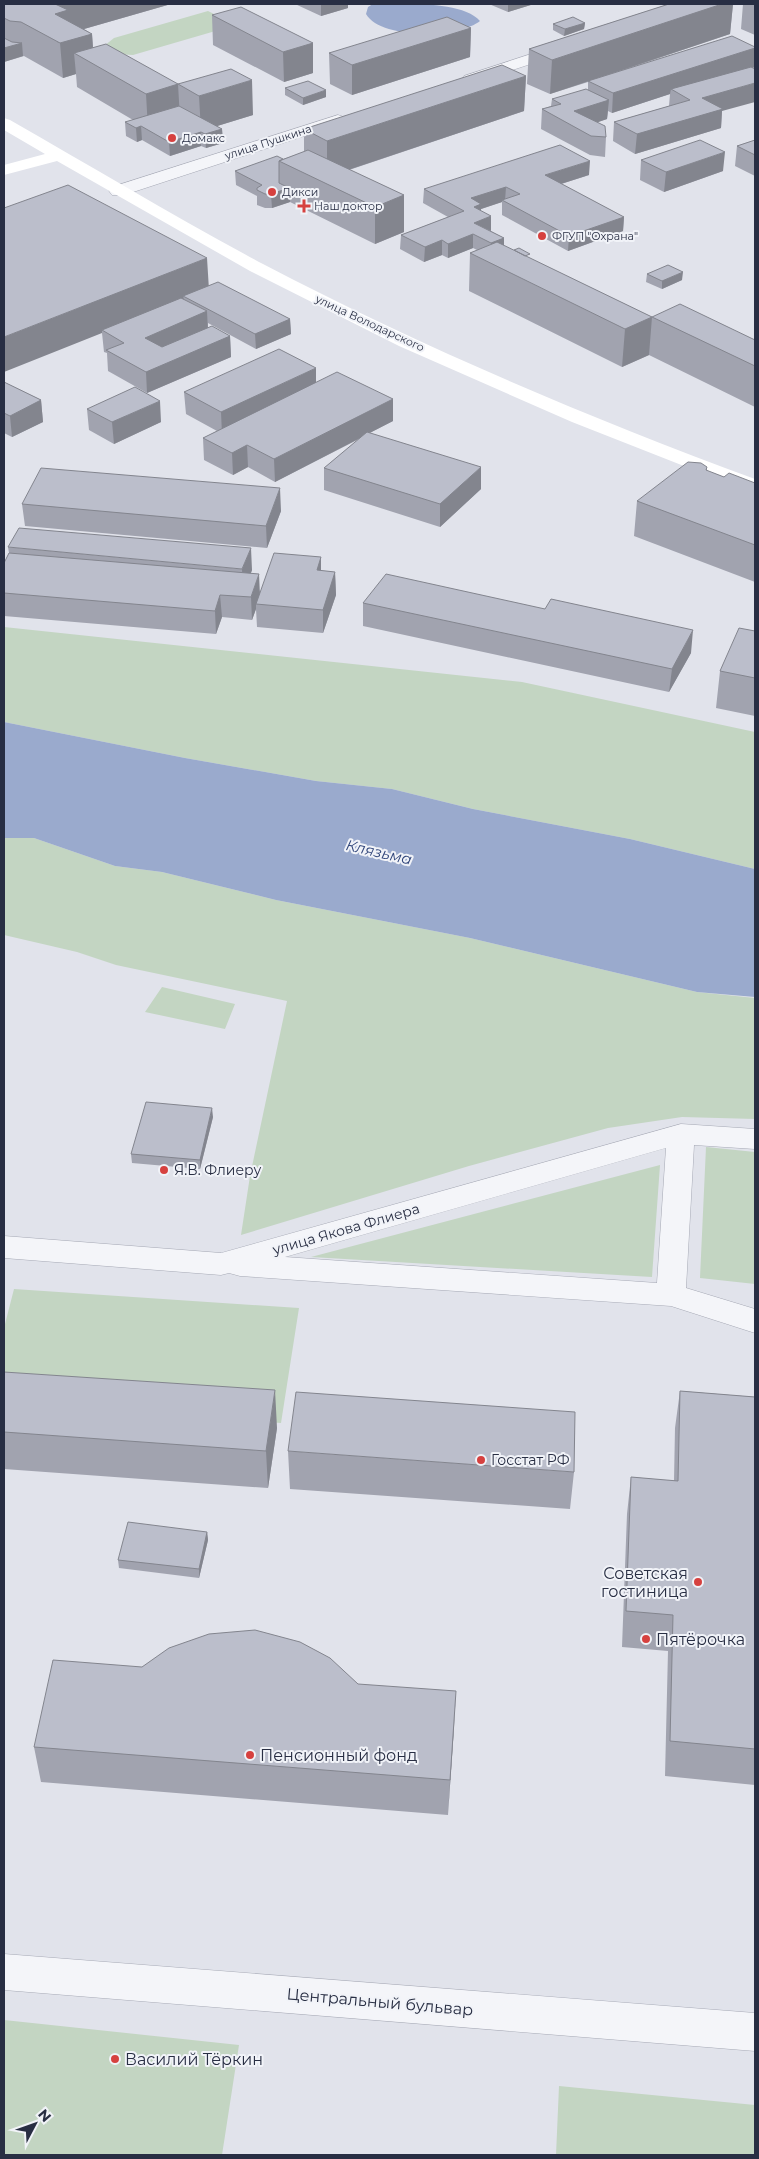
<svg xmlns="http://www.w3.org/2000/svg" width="759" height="2159" font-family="Montserrat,sans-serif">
	<rect width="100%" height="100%" fill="#e1e3eb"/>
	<path fill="#c3d5c2" d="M208,11L236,25L133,55L116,54L104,46L114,38Z
		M4,627L522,682L755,732V869L630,839L473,809L392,789L316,781L185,758L4,722Z
		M4,838H34L115,866L162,872L276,900L470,938L697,992L755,998V1119L682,1117L608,1128L469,1166L241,1235L250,1176L287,1001L116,965L77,952L4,935Z
		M162,987L235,1004L225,1029L145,1012Z
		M706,1147L755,1152V1284L700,1278Z
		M660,1165L652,1277L311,1257Z
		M14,1289L299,1308L281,1423L4,1403V1328Z
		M4,2020L239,2045L222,2155H4Z
		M559,2086L755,2105V2155H556Z"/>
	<path fill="#9aaacd" d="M373,4C401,4 462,0 480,21C459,38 381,40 366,14L368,7Z
		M4,722L185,758L316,781L392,789L473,809L630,839L755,869V997L697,992L470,938L276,900L162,872L115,866L34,838H4Z"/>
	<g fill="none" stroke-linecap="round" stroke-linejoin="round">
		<g stroke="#a6a9b5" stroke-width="1">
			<path id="street" d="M565,43L570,45L573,48L570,51L476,82H464L462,79L464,76Z
				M338,115L344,117L346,120L344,123L124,195H112L109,191L112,187Z
				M681,1124L755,1129V1149L694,1145L686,1288L755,1309V1333L671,1306L240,1276L229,1273L221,1275L4,1258V1236L221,1253ZM666,1148L657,1283L285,1257Z
				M4,1954L755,2013V2051L4,1990Z"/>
		</g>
		<use href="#street" fill="#f4f5f9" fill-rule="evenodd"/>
		<path fill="#fff" fill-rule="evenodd" d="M4,118L10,120C94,168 177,218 263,264C422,347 587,417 755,479V492L689,468L572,422L399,346L250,271L57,161L4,175V165L45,154L4,130Z"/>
	</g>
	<path fill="#a1a3af" d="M4,4H171L84,29L92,34L93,47L178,84L253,115L217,126L222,129L223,143L206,148L201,146L170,156L142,140L137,142L126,136L125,122L133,120L77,87L76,74L63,78L24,56L4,62Z
		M295,4H348V8L321,16Z
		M489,4H534L508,12Z
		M669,4H733L730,34L603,77L755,47V67L752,68L722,111L721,128L635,154L613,141L614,122L669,106L670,94L612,113L608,111L607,119L598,122L606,137L605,157L590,155L541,129L542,109L551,106L552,99L588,90V82L550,94L527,84L529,49Z
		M743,4H755V35L741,29Z
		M212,15L313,43V73L284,82L213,45Z
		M585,23L584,29L564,36L553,30V24Z
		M471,28L470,57L352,95L330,84L329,53Z
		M526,76L524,111L349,170L404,195V232L375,244L290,202L272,208H265L257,205V196L236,185L235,171L283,159L304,152V129Z
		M285,88L326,97L303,105L285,95Z
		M755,140V176L735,166L737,146Z
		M641,160L723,171L664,192L640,180Z
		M589,175L561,184L624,217L623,231L568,251L502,215V202L481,209V211L491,231L504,238V246L652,317L649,355L622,367L469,291L470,253L477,250L473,248L448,258L442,255L424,262L400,249L401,235L448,217L423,203L424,189Z
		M4,208L208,285L290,319L291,334L256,349L208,323V328L230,336L231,357L147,393L108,371L107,353L104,352L102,333Z
		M647,274L682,280L662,289L646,282Z
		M652,317L755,340V407L649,355Z
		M4,382L41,400L43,422L12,437L4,433Z
		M316,383L393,399V421L369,433L481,489L440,527L324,490V468L361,438L275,482L248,467L233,475L204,460L203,438L217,431L186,414L184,392Z
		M87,409L161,422L114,444L89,430Z
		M707,467V471L724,477L755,483V582L634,536L637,501Z
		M22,504L281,511L267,548L25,526Z
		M8,547L252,570L251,573L260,592L321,557V571L335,572L336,595L323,633L257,627L256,609L252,620L222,617L216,634L4,616V563L9,553Z
		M363,603L691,653L669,692L363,626Z
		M755,631V716L716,708L720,671Z
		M213,1117L200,1169L132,1163L131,1154Z
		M4,1372L277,1428L268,1488L4,1469Z
		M680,1391L755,1397V1785L665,1776L668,1651L622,1647L627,1514L631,1477L674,1481L675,1428Z
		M288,1451L574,1472L570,1509L290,1489Z
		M207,1532L208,1540L199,1578L119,1568L118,1560Z
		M454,1727L448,1815L41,1782L34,1747Z"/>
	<path fill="#83858e" d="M54,4H171L70,33L92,34L94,64L74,53L76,74L63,78L60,43L57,42Z
		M321,4H348V8L321,16Z
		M508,4H534L508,12Z
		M722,4H733L730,34L550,94L552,60Z
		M585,23L584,29L564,36L565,29Z
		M471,28L470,57L352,95V65Z
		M22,43L23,56L4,62V48Z
		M313,43V73L284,82L283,52Z
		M755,48V67L676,92L671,89L670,94L612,113L613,93Z
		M526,76L524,111L327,177V141Z
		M252,80L253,115L201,131L199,96Z
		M755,83V102L722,111L721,128L635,154L637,134L702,98Z
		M178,84L180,119L148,129L146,94Z
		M326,90V97L303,105V98Z
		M609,100L607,119L578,129L574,111Z
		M141,126L142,140L137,142L136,128Z
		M222,129L223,143L206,148L205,134Z
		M201,132V146L170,156L169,142Z
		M725,152L723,171L664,192L666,172Z
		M590,161L589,175L545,189V175Z
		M506,187L505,201L502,200V202L481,209V219L473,221L471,198Z
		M289,188L290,202L272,208L271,194Z
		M404,195V232L375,244V207Z
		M491,216V231L474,223Z
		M624,217L623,231L568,251L569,236Z
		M473,234V248L448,258V244Z
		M504,238V252L491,258V243Z
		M442,240V255L424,262L425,247Z
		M207,258L209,290L183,296L184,300L102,330V333L4,372V337Z
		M683,272L682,280L662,289V281Z
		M207,311L208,332L146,359L145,338Z
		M652,317L649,355L622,367L625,329Z
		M290,319L291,334L256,349L255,334Z
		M230,336L231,357L147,393L146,372Z
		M316,368V389L222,434L221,412Z
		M393,399V421L275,482L274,459Z
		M41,400L43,422L12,437L10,416Z
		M160,401L161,422L114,444L112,422Z
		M247,445L248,467L233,475L232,453Z
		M481,467V489L440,527V504Z
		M280,488L281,511L267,548L266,526Z
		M251,548L252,570L243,592L242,569Z
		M321,557V580L317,570Z
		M335,572L336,595L323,633V610Z
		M259,574L260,596L256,604V609L252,620L251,597Z
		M220,595L222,617L216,634L215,611Z
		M693,630L691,653L669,692L672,669Z
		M212,1108L213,1117L200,1169V1160Z
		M275,1390L277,1428L268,1488L266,1451Z
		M207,1532L208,1540L199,1578V1569Z
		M456,1691L454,1727L448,1815L450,1780Z"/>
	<path fill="#bbbecb" stroke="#83858e" d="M4,4H55L68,10L55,14L92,34L60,43L21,22L10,21L4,18Z
		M669,4H722L552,60L529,49Z
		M241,7L313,43L283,52L212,15Z
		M447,17L471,28L352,65L329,53Z
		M573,17L585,23L565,29L553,24Z
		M732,36L755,47V48L613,93L588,81Z
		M4,38L12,42L22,43L4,48Z
		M106,44L178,84L231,69L252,80L199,96L178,84L146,94L74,53Z
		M502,65L526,76L327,141L304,129Z
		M751,67L755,69V83L702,98L723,109L637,134L614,122L690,100L671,89Z
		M308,81L326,90L303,98L285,88Z
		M586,89L609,100L574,111L605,126L606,137L591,136L542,109L561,104L552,99Z
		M179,106L222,129L205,134L201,132L169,142L141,126L136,128L125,122Z
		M700,140L725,152L666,172L641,160Z
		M755,140V155L737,146Z
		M560,145L590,161L545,175L624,217L569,236L502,200L520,194L506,187L471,198L481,204L474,207L491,216L474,223L504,238L491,243L473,234L448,244L442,240L425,247L401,235L464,211L424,189Z
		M308,150L404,195L375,207L279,161Z
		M277,156L283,159L279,161V183L289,188L271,194H265L257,190V188L262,185L235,171Z
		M68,185L207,258L4,337V208Z
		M497,242L652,317L625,329L470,253Z
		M519,248L530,254L525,256L514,250Z
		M668,265L683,272L662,281L647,274Z
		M218,282L290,319L255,334L183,296Z
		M181,298L207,311L145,338L162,347L212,326L230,336L146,372L106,350L124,343L102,330Z
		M680,304L755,340V366L652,317Z
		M279,349L316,368L221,412L184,392Z
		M337,372L393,399L274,459L247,445L232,453L203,438Z
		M4,382L41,400L10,416L4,413Z
		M135,387L160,401L112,422L87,409Z
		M367,432L481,467L440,504L324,468Z
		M688,462L701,463L707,467L706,470L724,477L729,473L755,483V545L637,501Z
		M41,468L280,488L266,526L22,504Z
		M19,528L251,548L242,569L8,547Z
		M9,553L259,574L251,597L220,595L215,611L4,593V563Z
		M274,553L321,557L317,570L335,572L323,610L256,604Z
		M386,574L545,609L551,599L693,630L672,669L363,603Z
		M739,628L755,631V678L720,671Z
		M146,1102L212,1108L200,1160L131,1154Z
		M4,1372L275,1390L266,1451L4,1432Z
		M680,1391L755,1397V1749L670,1741L673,1615L626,1611L631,1477L678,1481Z
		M296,1392L575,1412L574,1472L288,1451Z
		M128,1522L207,1532L199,1569L118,1560Z
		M255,1630L300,1642L330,1658L358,1684L456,1691L450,1780L34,1747L53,1660L142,1667L169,1648L209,1634Z"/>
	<g fill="#d6413f" stroke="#f1f3f8" stroke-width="2">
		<circle cx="172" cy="138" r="5"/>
		<circle cx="272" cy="192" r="5"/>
		<path d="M301.5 198.5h5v5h5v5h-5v5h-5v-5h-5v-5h5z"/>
		<circle cx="542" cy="236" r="5"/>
		<circle cx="164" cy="1170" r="5"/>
		<circle cx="481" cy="1460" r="5"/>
		<circle cx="698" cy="1582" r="5"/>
		<circle cx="646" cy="1639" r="5"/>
		<circle cx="250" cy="1755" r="5"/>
		<circle cx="115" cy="2059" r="5"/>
	</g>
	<g text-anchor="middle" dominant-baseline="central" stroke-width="4" stroke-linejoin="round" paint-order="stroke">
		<g font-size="11" fill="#282e43" stroke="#f1f3f8" text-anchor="start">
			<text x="182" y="138">Домакс</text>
			<text x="282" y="192">Дикси</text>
			<text x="314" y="206">Наш доктор</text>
			<text x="552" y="236">ФГУП "Охрана"</text>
		</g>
		<g font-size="11" fill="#282e43" stroke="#f1f3f8">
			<text transform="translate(268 142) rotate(-18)">улица Пушкина</text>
			<text transform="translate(370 323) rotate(25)">улица Володарского</text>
		</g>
		<g font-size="14" fill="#282e43" stroke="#f1f3f8" text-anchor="start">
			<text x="174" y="1170">Я.В. Флиеру</text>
			<text x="491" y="1460">Госстат РФ</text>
		</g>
		<g font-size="14" fill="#282e43" stroke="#f1f3f8">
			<text transform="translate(346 1229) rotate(-16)">улица Якова Флиера</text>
		</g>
		<g font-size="15" font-style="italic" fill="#30457a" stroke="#f1f3f8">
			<text transform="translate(379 852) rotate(13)">Клязьма</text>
		</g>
		<g font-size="16" fill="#282e43" stroke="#f1f3f8" text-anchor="start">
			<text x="688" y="1573" text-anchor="end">Советская<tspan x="688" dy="18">гостиница</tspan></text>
			<text x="656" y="1639">Пятёрочка</text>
			<text x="260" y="1755">Пенсионный фонд</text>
			<text x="125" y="2059">Василий Тёркин</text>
		</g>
		<g font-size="16" fill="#282e43" stroke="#f1f3f8">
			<text transform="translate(380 2002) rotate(5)">Центральный бульвар</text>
		</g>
	</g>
	<rect width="759" height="2159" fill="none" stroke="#282e43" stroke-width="10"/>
	<g transform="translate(35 2124) rotate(49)" stroke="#f1f3f8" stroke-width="4" paint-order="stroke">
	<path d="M0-4L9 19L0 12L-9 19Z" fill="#282e43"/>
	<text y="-8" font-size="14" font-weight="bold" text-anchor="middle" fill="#282e43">N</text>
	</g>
</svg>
